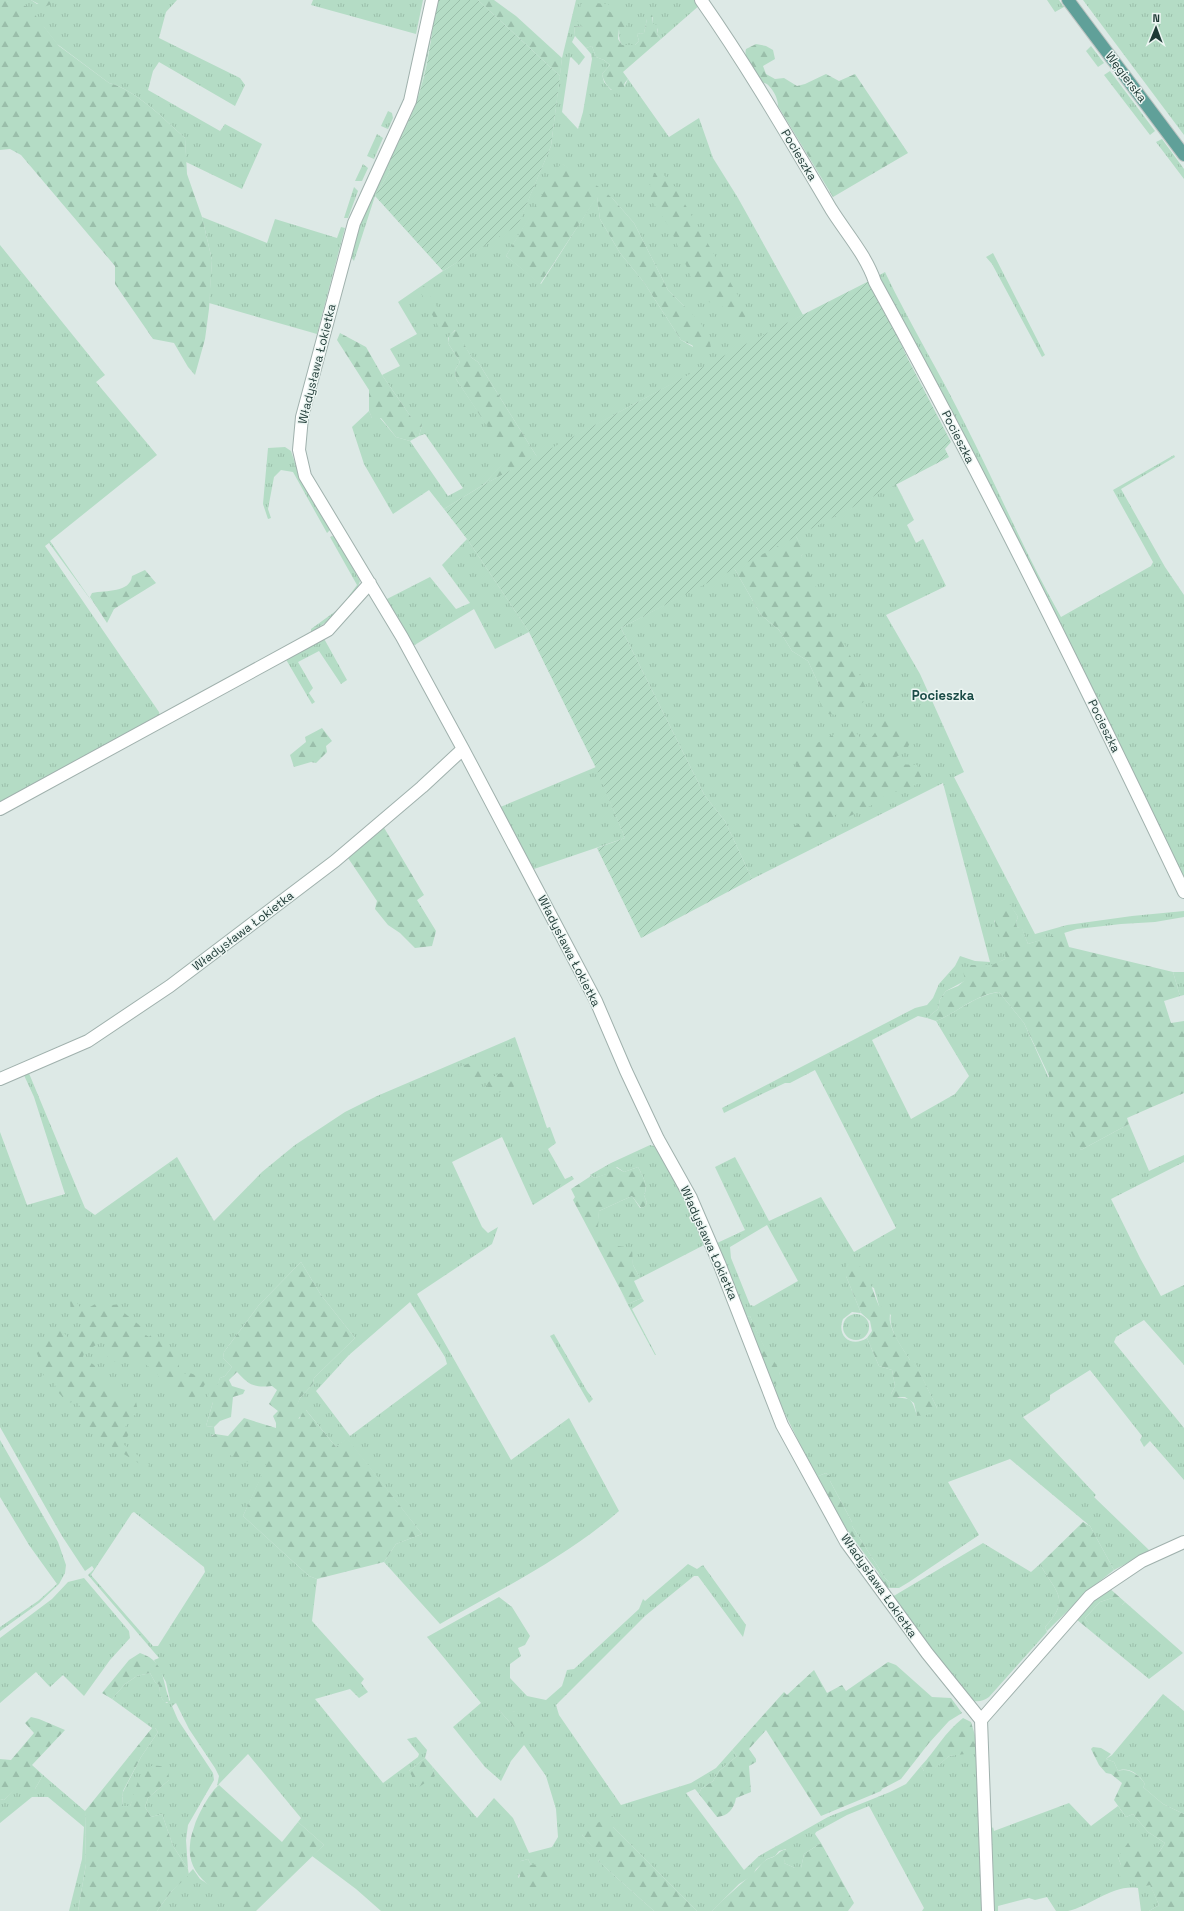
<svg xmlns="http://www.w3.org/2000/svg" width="1184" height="1911" font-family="'Space Grotesk',sans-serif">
	<defs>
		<pattern id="grass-tufts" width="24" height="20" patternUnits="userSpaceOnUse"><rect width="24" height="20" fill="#b4dcc5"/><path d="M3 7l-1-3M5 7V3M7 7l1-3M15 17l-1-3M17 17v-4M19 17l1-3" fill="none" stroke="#9abeaa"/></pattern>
		<pattern id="forest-firs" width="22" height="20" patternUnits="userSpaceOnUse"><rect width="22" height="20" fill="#b4dcc5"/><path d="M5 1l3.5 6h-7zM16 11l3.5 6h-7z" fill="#9abeaa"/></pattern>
		<pattern id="garden-furrows" width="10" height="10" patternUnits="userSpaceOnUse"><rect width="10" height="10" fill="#b4dcc5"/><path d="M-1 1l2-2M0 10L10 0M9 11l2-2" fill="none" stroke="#9abeaa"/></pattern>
	</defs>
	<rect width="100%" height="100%" fill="#dde9e6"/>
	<path fill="url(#grass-tufts)" fill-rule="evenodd" d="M7,0H31L37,4H52V0H177L166,12L159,38L240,78L245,85L235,106L159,62L153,71L148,90L220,131L225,124L262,144L242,189L186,162L185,138C164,119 136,90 109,83L57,44L44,27L7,1Z
		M313,0H423L416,34L311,5Z
		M576,0H697L701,4L661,39L657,34L658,29L653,24V17L647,19L644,33L637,34L639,41L635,45H622C617,38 621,33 618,26C616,18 612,15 608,10L583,27L574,26L575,36L572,42L585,57L579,65L571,57L570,58L562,112L578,129L583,112L592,59L591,54L586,48L592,46L596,57L604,60L610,65L602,74L604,82L611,90L624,87L628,79L669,137L699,118L713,158L738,198L803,315L634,404L537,457L478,362L472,358L455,330L448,338V343L460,362L455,370L456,379L509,458L483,485L444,509L429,490L393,514L364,464L352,427L369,411L372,418H380L396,437L410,441L448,496L463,488L425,434L419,436L422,425L411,417L382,375L400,366L390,349L417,334L398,302L443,271L518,224L551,146L562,58ZM562,164L613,199L634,223L668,290L684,306L693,347L681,340L643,281L620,253L600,219L597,196L541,284L506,256Z
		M1047,0H1059L1064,7L1055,12Z
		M1083,0H1184V135Z
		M434,11C428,67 418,116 386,164L390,171L375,196L354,261L350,256L354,235L385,161Z
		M1091,46L1104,63L1098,67L1086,51Z
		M1110,71L1155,131L1150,135L1104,75Z
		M388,111L392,113L393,118L388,129L381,126Z
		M377,134L383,138L374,159L367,156Z
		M1162,139L1184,169V179L1156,142Z
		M363,164L368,168L362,181H355Z
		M354,187L358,191L348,218H344Z
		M202,217L267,243L275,219L337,238L341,227L345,228L317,334L209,303L212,260Z
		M0,245L105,375L96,382L157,455L50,541L93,603L49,543L45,546L159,712L160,717L0,804Z
		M993,253L1045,355L1042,357L992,264L986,257Z
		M885,272C910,325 941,374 966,426C998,489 1026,555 1061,617L1151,566L1153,562L1113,490L1174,455L1175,457L1121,489L1165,567L1184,595V877L1067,644L878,276Z
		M285,447L291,451L298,472L329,527L330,530L327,533L293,472L281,470L274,477L268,509L271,518L268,519L263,504L268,448Z
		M896,484L914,520L907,525L916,543L923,539L946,586L886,615L920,674L964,772L954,777L1035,934L1067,925L1132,916L1184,911V917L1155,922L1121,924L1077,929L1028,944L1022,929L1017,927L1016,922L1018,917L1010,905L994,921L1007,952L1005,959L946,991L940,999L938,1009L927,1018L918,1016L872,1040L911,1119L955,1094L969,1076L936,1021C957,1013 975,995 999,992L1024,1023L1081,1150L1129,1124L1149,1171L1184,1155V1162L1111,1199L1140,1258L1161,1296L1184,1285V1365L1144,1320L1116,1337L1114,1342L1184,1428V1480L1150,1441L1144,1447L1140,1440L1142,1436L1090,1370L1050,1395V1400L1023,1417L1096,1495L1094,1497L1150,1551L1114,1570L1090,1526L1010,1459L948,1482L979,1535L909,1582L899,1588H890L889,1582L885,1578L852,1526V1522L830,1481V1476L826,1473L816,1477L771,1385L780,1374L762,1343L750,1316L743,1318L715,1244L745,1230L715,1167L735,1157L769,1221L821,1197L854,1252L896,1228L815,1070L790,1083H785L762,1094L724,1113L722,1108L915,1008L927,1005L933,998L939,984L955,966L960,956L975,961L990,962L943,783L752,879L725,821L705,796L621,628L734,568L761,615L779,630L792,651L808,661L820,687L828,714L801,556L804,553L796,536ZM767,1225L798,1281L754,1306L750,1305L731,1258L730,1247ZM846,1276L874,1288L879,1306L891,1315C888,1329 902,1348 910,1360L914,1361L937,1408L917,1416C910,1389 906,1404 891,1394L895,1386L892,1370L879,1366L867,1338C852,1348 836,1337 843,1319L852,1312L861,1313Z
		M333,536L336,537L360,581C355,600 327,622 311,633V629L340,608L357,585L330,537Z
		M467,539L529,632L495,649L474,609L413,646L385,600L430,577L456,609L470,603L442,565Z
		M322,635L347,680L341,684L319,651L298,662L313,688L309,693L315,702L312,704L284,656Z
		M596,767L625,838L531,870L498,808Z
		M1173,972H1184V995L1180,996Z
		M515,1037L547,1128L550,1127L556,1143L548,1149L565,1179L572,1176L574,1179L533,1205L502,1137L452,1162L482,1227L488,1233L498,1227L492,1244L417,1294L511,1460L569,1418L619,1511C565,1558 501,1589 440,1624L384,1562L396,1544L422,1534L347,1439L336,1447L306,1410L298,1419L293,1413L300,1398L313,1384L314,1378L355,1338L321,1295L301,1262L259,1305L224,1352L223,1358L232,1367L225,1376L220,1378L206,1426L214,1427L215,1434L211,1436L272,1454L243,1516L309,1576L317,1579L312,1621L364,1679L361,1683L368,1692L359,1698L350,1689L315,1699L383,1783L418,1757L419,1754L407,1739L416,1737L427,1750L425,1758L409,1771L435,1776L432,1766L477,1818L494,1798L513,1818L529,1853L552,1847L558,1837L556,1809L546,1776L524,1745L511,1761L501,1781L485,1767L453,1727L481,1703L427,1637L499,1597L512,1607L530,1636L525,1645L518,1648L521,1656L510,1664V1678L527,1696L546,1700L562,1686L567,1670L574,1669L639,1609L643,1599L645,1601L688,1564L697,1569L703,1565L746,1625L743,1637L698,1576H694L645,1616L556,1705L559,1715L621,1805L691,1783L716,1768L732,1750L737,1756L719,1771L713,1781L701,1789L699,1794L695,1789L686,1793L744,1870L759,1856L828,1817L890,1792L906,1784L921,1766L924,1771L935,1768L949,1756L977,1751L982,1911H922L924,1908L869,1806L847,1815L816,1832L815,1834L821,1843L804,1854L801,1868H795L784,1863L786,1849L779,1851L775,1856L767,1859L756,1869L753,1875L739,1884L712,1911H697L613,1827V1817L582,1835L602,1857L598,1861L654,1911H381L356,1889L312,1856L324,1845L298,1822L301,1818L248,1754L217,1786L219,1776L215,1768L189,1729L176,1703L172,1706L178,1720L213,1773L214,1780L188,1825L186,1840L188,1869L173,1846L162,1814L151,1817L145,1807L148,1798L169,1780L135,1795L130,1806H122L123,1792L141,1757L158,1732L155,1728H152L112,1699L125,1684L137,1676L150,1673L155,1682L159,1685C160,1692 160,1700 167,1703L170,1700L166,1682L154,1660L159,1658L88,1575L94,1569L92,1566L85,1571L62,1536L0,1427V1132L27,1205L65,1194L34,1097L23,1073L28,1071L85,1208L95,1215L177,1157L214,1221L262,1172L295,1145L345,1112L377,1096ZM410,1302L445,1357L447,1364L350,1436L316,1391L349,1355ZM134,1512L204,1567L205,1572L158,1646H153L91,1575L132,1513ZM499,1710L515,1712L513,1726ZM528,1859L531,1865L518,1878L521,1861Z
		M650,1145L654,1146L683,1193L706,1244L640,1278L633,1265L631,1252L611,1246L597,1228L599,1211L632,1196L640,1208L644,1207L647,1203L644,1195C649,1186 642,1175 638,1167L624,1172L617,1167L607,1174L595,1178L590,1175L611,1163Z
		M621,1292L628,1304L642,1298L644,1301L632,1309L656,1355H655Z
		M843 1327a13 13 0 1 1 26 0a13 13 0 1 1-26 0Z
		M554,1334L587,1391L593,1399L589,1403L550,1336Z
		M0,1440L58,1542L66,1565L65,1573L59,1584L39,1603L0,1631V1627L38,1601L57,1584L29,1545L0,1497Z
		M983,1543L1031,1572L1040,1564C1055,1592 1072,1598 1045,1627L1047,1632L989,1697C982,1702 977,1702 969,1700L892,1597Z
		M84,1578L129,1631L130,1638L110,1660L84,1696L63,1675L50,1687L36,1672L0,1703V1638L52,1599L68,1582Z
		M1112,1598L1122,1605L1125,1602L1183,1653L1149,1679L1087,1628L1089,1624L1085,1618L1100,1602Z
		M1163,1694L1184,1711V1814L1163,1804L1143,1787L1145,1784C1140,1775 1128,1766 1118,1771L1114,1762L1106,1759L1112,1755Z
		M43,1775L85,1811L86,1864L78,1911H69L82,1859L84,1827L48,1797H32L0,1823V1799L4,1800L18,1786L35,1789Z
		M1069,1803L1091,1826L1118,1806L1126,1817L1133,1814L1148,1832L1165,1843L1158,1854L1118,1857L1121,1865L1150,1884L1159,1905L1149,1911H1141L1138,1888C1113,1884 1091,1906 1068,1911C1065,1911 1060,1911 1056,1911L1047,1897L1035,1900L1029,1898L998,1906V1911H991L989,1832L993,1827L994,1831Z
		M193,1869L200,1879L249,1911H157L171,1892Z"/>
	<path fill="url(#forest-firs)" d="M0,0H7V1L29,7L59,46L109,83C136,90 164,119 185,138L187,174L202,217L212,260L209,309L205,339L195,375L188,367L174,343L153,339L115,284V266L21,155L10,149L0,150Z
		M31,0H52V4L44,7Z
		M478,0H494L516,16L562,58L560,76Z
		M594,3L608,4V10L613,14L619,11L628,14V22L626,27L619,28L618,39L622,45H635L639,41L637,34L644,33L648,14H652L653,24L658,25L657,34L661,39L623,72L628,79C622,85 624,87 628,94L625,97C613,92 605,87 602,74L610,65L604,60L596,57L592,46L586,48L575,36L574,26L583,27L576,20L581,4Z
		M756,44L766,46L773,50L775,59L763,66L766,74L775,79L784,78L797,86L805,84L826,74L839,81L855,74L908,153L833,197L778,106C778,99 774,91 769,86C767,83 763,83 760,81C754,74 743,58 746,49Z
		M561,163L602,189L613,199L634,223L668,290L700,322L709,337L711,348L702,350L681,340L643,281L620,253L600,219L597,197L540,284L506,256Z
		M661,172L675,187L744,306V311L746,319L744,321L735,319L723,307L709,302L691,277L670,228L651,200L650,185L654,173Z
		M424,286L450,328L449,329L439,328L419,289Z
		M456,330L472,358L478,362L537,457L483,485L508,458L456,379L455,370L460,362L448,343L449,336Z
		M340,333L366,347L382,375L411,417L419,418L422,425L419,436L410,441L396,437L381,418H372L369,411V390L337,340Z
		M796,536L805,553L801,556L871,698L839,715L828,714L815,695L820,687L808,661L792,651L779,630L761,615L734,568Z
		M145,570L156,583L114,609L107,623L90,597L92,593C106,590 130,593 132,576Z
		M888,715L913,735L906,752L894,758L896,764L917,765L923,781L902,792H890L876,803L848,817L844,813L835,815L837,826L804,842L797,841L792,828L809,817L811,809C801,790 795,776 795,754L839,732L853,729L866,745Z
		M322,728L332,741L326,746L327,752L316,763L311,762L294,767L290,755L306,742L305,737Z
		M383,826L424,895L417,900L436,931L432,946L415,948L400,933L388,925L375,909L377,901L348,858L350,851Z
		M1010,904L1018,917L1016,922L1017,927L1022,928L1028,944L1064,932L1069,947L1173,972L1180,996L1164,1001L1171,1023L1184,1021V1093L1127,1118L1129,1124L1081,1150L1045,1087L1049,1076L1024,1023L999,992C976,994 957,1013 936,1021L927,1018L938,1009L940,999L946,991L958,986L965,980L963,971L971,965H992L1005,959C1008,943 991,930 995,914Z
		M470,1063L484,1069L482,1077L464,1078L458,1074L459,1067Z
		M506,1072L513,1074L515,1078L513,1091L508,1093L501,1092L485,1095L483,1090C490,1080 493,1074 506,1072Z
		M610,1164L624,1172L638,1167C642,1175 649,1186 644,1195L647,1203L644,1207L641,1208L632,1196L599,1211L598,1228L611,1245L632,1248L633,1265L640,1278L634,1281L642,1298L628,1304L573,1200L575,1197L571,1189L591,1176L595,1178L606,1174L607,1168Z
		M849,1258C870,1270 870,1286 879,1306L889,1309C891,1314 889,1317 890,1322C893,1335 903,1349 910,1360H914L937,1408L933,1414L917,1416L914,1403L905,1397H892L891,1394L895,1386L892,1370L879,1366L867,1338L872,1331L870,1321L861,1313L846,1276V1261Z
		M301,1262L321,1295L355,1338L314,1378L313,1384L300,1398L294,1413L299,1419L305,1409L336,1447L347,1438L422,1534L396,1544L384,1562L317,1579L309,1576L243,1516L271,1454L248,1462L216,1450L204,1442L215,1434L228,1436L244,1418L276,1428V1423L273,1416L278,1411L269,1404L277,1390L272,1386C254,1388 249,1385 237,1372L229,1380L232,1386L245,1390L243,1394L233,1397L231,1417L220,1421L214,1427L206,1426L213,1402L208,1397L209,1386H217L220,1378L225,1376L232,1367L223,1358L224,1352L259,1305Z
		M73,1298L83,1311L104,1299L112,1305L120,1304L123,1312L143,1328L141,1332L149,1337L152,1334L179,1357V1368L185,1374L188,1372L204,1379L205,1384L199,1395L187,1400C176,1395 159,1383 156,1371L131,1356L113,1362L107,1360L108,1337L84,1353L83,1357L94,1365L98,1371L95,1376L126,1401L136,1402L138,1411L125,1427L129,1434L123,1444L149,1464L148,1469L111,1446L113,1441L106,1437L100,1438L84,1428L77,1415L81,1408L76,1401L68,1403L57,1391L53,1379L42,1382L40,1377L44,1375L37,1353L49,1340L47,1336L60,1328L69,1339L73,1333H78L83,1325L71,1316L70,1299Z
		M750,1316L763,1344L777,1366L780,1374L778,1383L771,1385L743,1318Z
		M826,1473L830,1476V1481L852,1522V1526L885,1578L889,1582L890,1588H886L878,1572L847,1530L819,1483L816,1477Z
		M1083,1522L1090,1526L1114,1570L1091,1588L1047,1631L1045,1627C1072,1598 1055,1592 1040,1564Z
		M1108,1587L1125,1602L1122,1605H1118L1112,1598L1100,1602L1085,1618L1090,1625L1087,1628L1076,1619Z
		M140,1653C161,1660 162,1673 167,1693C168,1696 169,1698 169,1702H164L160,1695L159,1685L155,1682L150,1673L137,1676L125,1684L112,1699L102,1693L129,1660Z
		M888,1662L896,1665L932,1697L951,1698L962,1713L949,1721L929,1743L901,1779L882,1789L881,1791L821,1816L766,1730L749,1749L756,1759V1762L749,1766L751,1792L736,1798C734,1809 728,1816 717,1817L699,1794L701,1789L713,1781L719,1771L737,1756L732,1750L784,1692L787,1695L814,1670L827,1693L842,1685L846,1691Z
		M501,1707L515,1712L527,1730L522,1734L513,1726L499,1710L498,1708Z
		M31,1717L39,1719L65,1730L32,1765L43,1775L35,1789L27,1796L18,1787L4,1800L0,1799V1759L11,1760L34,1733L25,1723Z
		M963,1718L971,1722L977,1742V1751L973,1753L949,1756L931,1772L924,1771L921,1766C936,1750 945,1732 963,1718Z
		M152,1728H155L158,1732L141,1757L123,1791L122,1806H130C136,1791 139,1761 160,1766C168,1768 169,1773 169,1780L148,1798L145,1807L151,1817L162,1814L173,1846L188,1869L189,1875L171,1892L157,1911H78L86,1864L85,1811Z
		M1093,1747L1101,1748L1111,1754L1106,1759L1114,1762L1118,1771C1128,1767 1140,1775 1145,1784L1143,1787L1163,1804L1184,1814V1911H1149L1159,1905L1150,1885L1141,1887L1119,1876L1121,1865L1118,1857L1130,1840L1158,1854L1165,1843L1148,1832L1133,1814L1126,1817L1114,1800L1122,1783L1111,1774L1106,1773L1099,1765L1091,1749Z
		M425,1758L432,1766L435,1776L419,1787L411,1782L412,1776L409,1771Z
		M219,1785L282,1842L298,1822L324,1845L256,1911H248C224,1895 186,1880 190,1845C190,1838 193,1831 195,1824C199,1813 210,1792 219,1785Z
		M613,1816V1827L697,1911H654L598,1861L601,1857L582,1835L588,1827Z
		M821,1843L854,1903L848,1911H712C724,1898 738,1887 751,1875C757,1871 760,1864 766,1860C769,1858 772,1858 775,1856C781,1852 782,1848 791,1850L794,1855L785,1859L784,1863L795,1868H801L804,1854Z
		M528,1859L531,1865L538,1864L550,1874L548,1887L539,1894L535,1890L530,1895L518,1884L520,1876L516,1868L521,1861Z"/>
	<path fill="url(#garden-furrows)" d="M436,0H478L560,76L551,146L518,225L443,271L375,196L390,171L386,164C409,129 424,88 430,46C433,31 433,15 436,0Z
		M871,280L908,359L951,442L945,449L949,457L621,628L705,796L725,821L752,879L641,938L597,848L625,838L595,766L529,632L467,539L444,509L483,485L757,338Z"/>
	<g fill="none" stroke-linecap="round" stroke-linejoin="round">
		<g stroke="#a0b1ad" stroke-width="14">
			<path id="minor" d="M432,0L410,101L354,223L302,417L299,450L305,476L402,637L463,749L596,1001L626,1071L658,1139L691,1198L719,1263L782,1425L846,1542L927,1653L981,1720L988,1911
				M701,0C748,67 789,138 831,209C846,233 866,255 875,282C985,481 1086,686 1184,892
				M0,809L328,630L370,583
				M0,1079L88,1041L170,986L335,861L422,787L463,749
				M981,1720L1090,1596L1142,1561L1184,1542"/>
		</g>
		<g stroke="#bcc4c2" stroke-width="14">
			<path id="major" d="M1068,0L1184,155"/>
		</g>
		<use href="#minor" stroke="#fff" stroke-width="12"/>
		<use href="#major" stroke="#60a099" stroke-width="12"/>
	</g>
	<g text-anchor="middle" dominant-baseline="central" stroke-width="3" stroke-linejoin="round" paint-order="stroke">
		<g font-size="12" fill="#1e3935" stroke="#edf6f3">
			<text transform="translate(1126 77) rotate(53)">Węgierska</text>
			<text transform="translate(799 155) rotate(59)">Pocieszka</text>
			<text transform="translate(317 364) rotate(-76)">Władysława Łokietka</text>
			<text transform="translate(958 437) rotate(63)">Pocieszka</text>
			<text transform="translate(1104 726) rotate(64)">Pocieszka</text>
			<text transform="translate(243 931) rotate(-37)">Władysława Łokietka</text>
			<text transform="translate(569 951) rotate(63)">Władysława Łokietka</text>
			<text transform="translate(709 1243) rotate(66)">Władysława Łokietka</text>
			<text transform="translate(879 1586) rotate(55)">Władysława Łokietka</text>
		</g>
		<g font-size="13" font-weight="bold" fill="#1a4b46" stroke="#edf6f3">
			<text x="943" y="695">Pocieszka</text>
		</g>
	</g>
	<g transform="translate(1156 28) rotate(1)" stroke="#edf6f3" stroke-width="3" paint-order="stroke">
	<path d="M0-3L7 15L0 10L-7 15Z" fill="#1e3935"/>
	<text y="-6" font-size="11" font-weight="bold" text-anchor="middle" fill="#1e3935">N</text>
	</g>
</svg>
